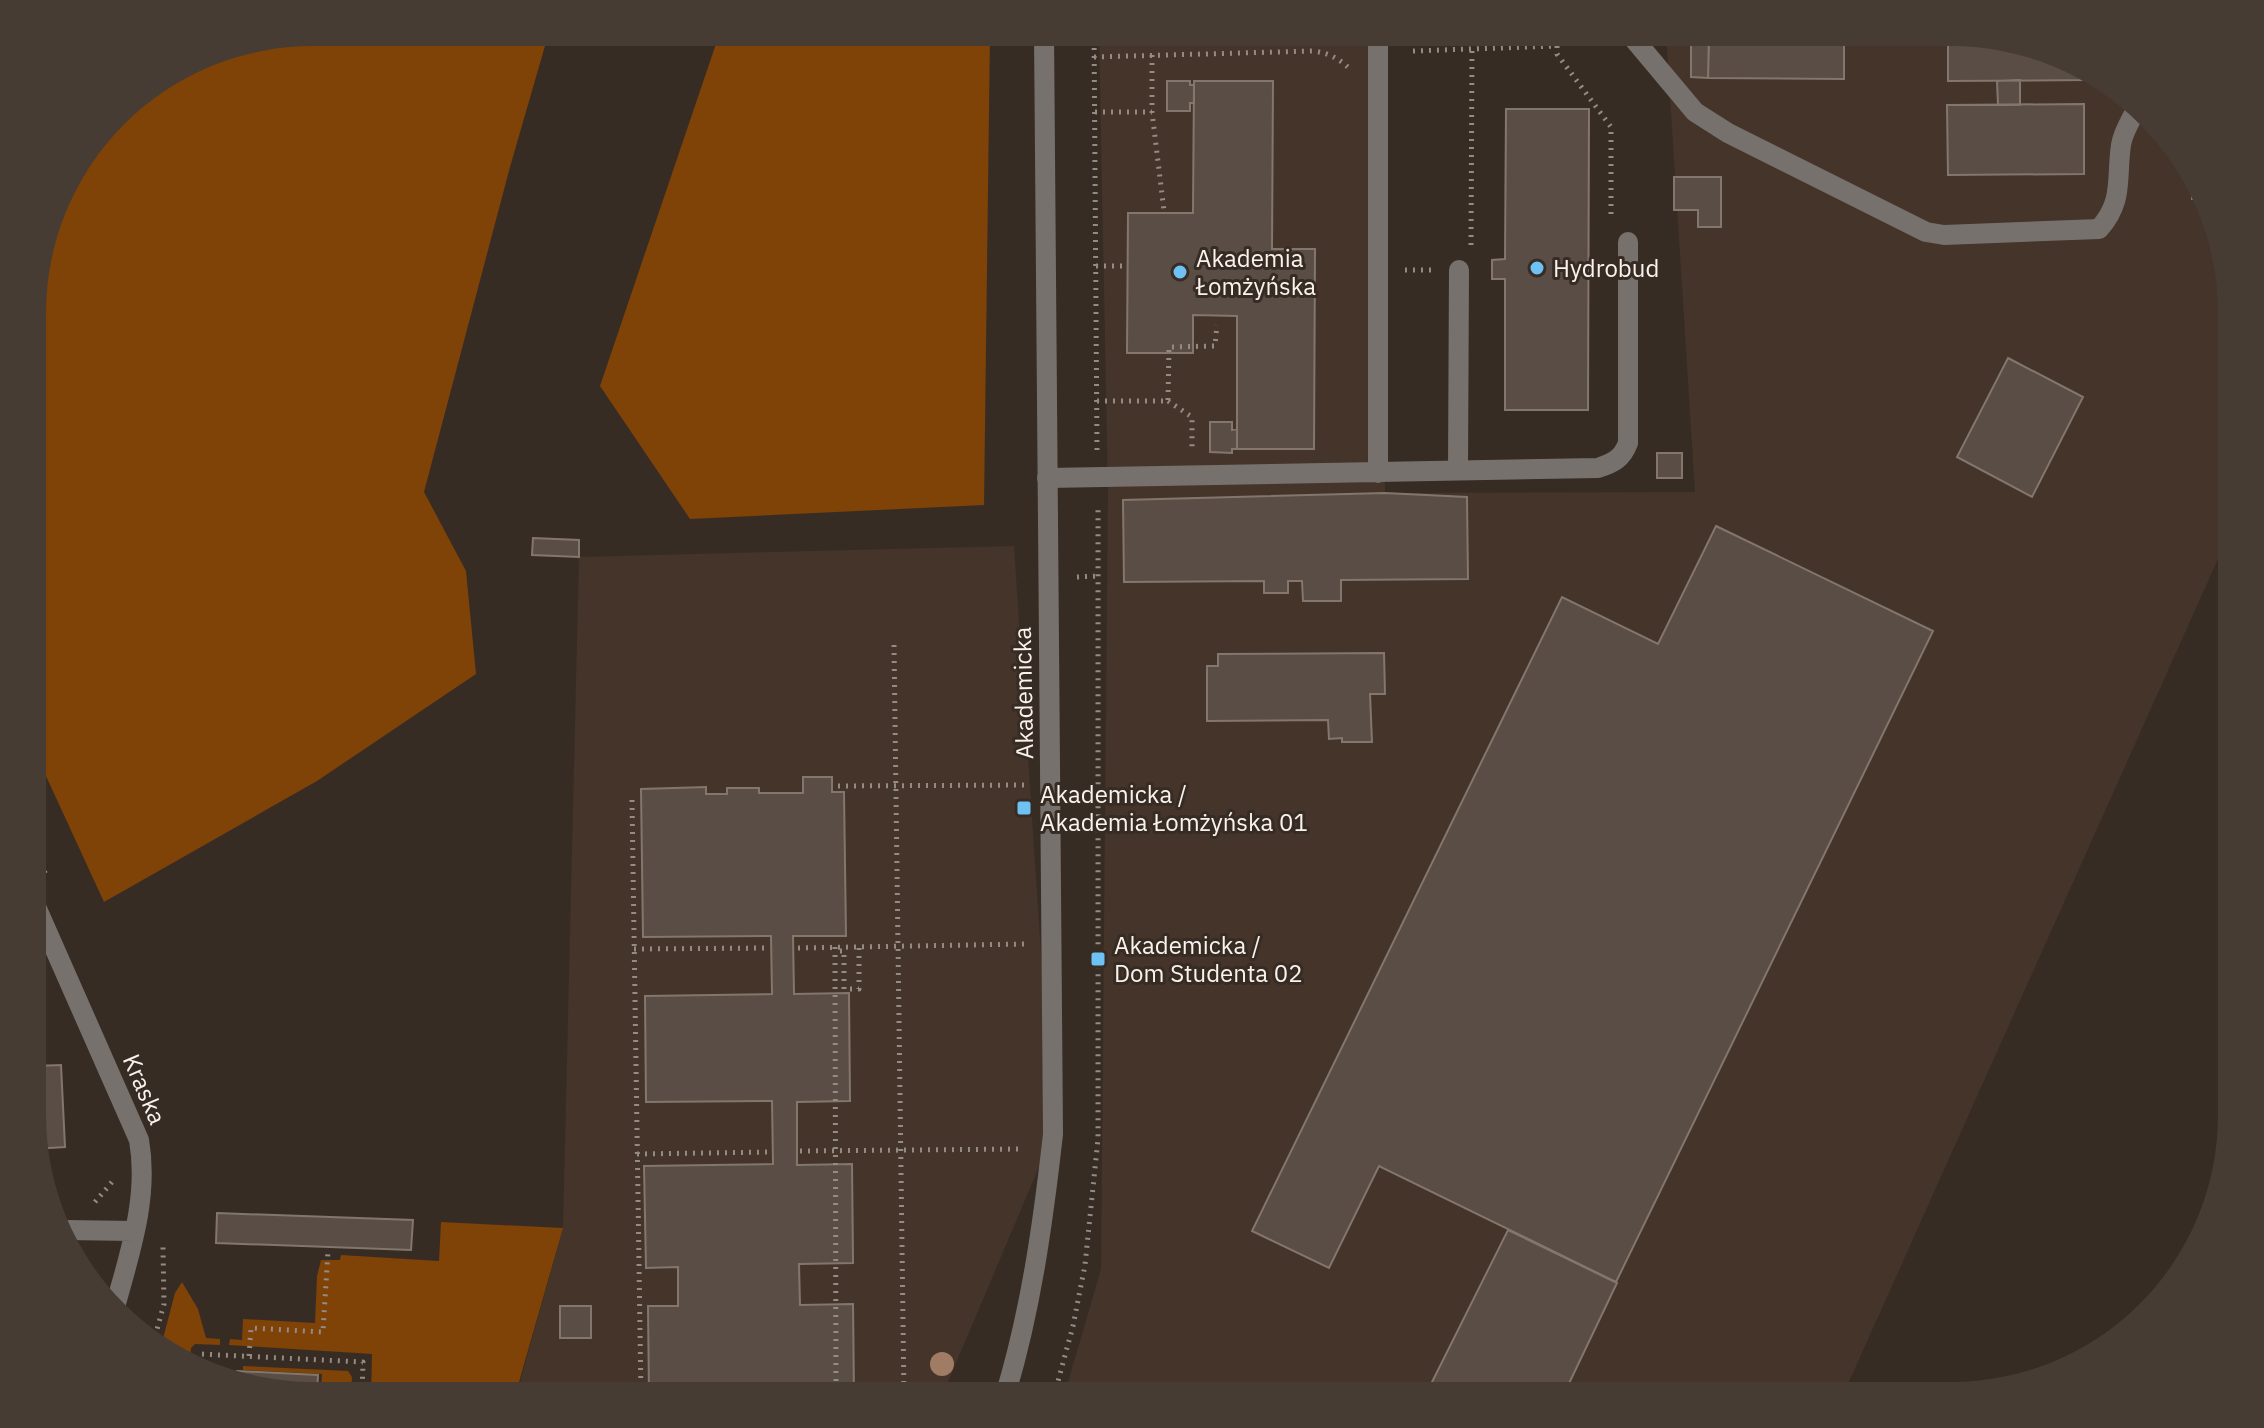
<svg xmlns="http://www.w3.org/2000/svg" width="2264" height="1428" font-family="'IBM Plex Sans',sans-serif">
	<rect width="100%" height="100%" fill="#372c24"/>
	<path fill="#453429" d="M1099,32H1386L1385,493L1695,492L1666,32H1951L2041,47L2107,79L2194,172L2231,294V530L1843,1395L1064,1396L1101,1269L1108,492Z
		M1014,546L1053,1134L942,1396H516L563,1228L579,557Z"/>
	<path fill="#7f4207" d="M313,32H549L510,167L424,492L466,571L476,674L317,781L104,902L34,750V277L61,188L127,102L206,53Z
		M720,32H990L984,505L690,519L600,386Z
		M441,1222L563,1228L515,1396H371L372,1354L229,1345L230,1339L242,1340L243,1319L315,1323L317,1276L321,1260H340L341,1255L439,1261Z
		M182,1282L198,1309L206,1338L220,1339V1345L195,1344L191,1348L190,1364L160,1350L175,1293Z
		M243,1366L348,1371L352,1377L351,1396H343L342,1392L321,1391L322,1374L243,1370Z"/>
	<path fill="#594d45" stroke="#83766d" stroke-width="2" d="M1709,32H1844V79L1708,78Z
		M1948,32L2041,47L2086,69V80L1948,81Z
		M1691,45H1709L1708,78L1691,77Z
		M2020,80V105H1998L1997,81Z
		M1167,81H1190V85H1194V103H1190V111H1167Z
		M1194,81H1273L1272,249H1315L1314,449H1237V316L1193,315V353H1127L1128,213H1193Z
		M2084,104V174L1948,175L1947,105Z
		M1506,109H1589L1588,410H1505V279H1492V260L1505,259Z
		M2192,170L2194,172L2202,199H2192Z
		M1674,177H1721V227H1698V210H1674Z
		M2008,358L2083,397L2032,497L1957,457Z
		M1210,422H1232V430L1237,429V449H1232V453L1210,452Z
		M1657,453H1682V478H1657Z
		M1385,493L1467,497L1468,579L1341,580V601H1303L1302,581H1288V593H1264V581L1124,582L1123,500Z
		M1716,526L1933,631L1616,1282L1379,1166L1329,1268L1252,1231L1562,597L1658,644Z
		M533,538L579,540V557L532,555Z
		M1384,653L1385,694H1370L1372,742H1342V738L1329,739L1328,720L1207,721V666H1218V654Z
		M803,777H832V792H844L846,936H793L794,994L849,993L850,1101L797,1102V1165L852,1164L853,1263L799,1264L800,1305L853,1304L854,1396H649L648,1306H678V1267L646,1268L644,1166L773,1164L772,1101L646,1102L645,996L772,994L771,936L643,937L641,789L706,787V794H727V788H759V793H803Z
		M61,1065L65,1147L34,1149V1066Z
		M217,1213L413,1220L411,1250L216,1243Z
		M1508,1230L1617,1283L1563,1396H1425Z
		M560,1306H591V1338H560Z
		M237,1371L318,1375L317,1395L339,1396H313L240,1386L236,1385Z"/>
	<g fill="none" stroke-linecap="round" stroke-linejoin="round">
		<path stroke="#958b85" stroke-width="5" stroke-dasharray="2 6" stroke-linecap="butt" d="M1094,32L1097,451
			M1413,51L1557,46V54L1611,127V219
			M1152,55V112L1164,211
			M1094,57L1313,51C1329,53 1340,59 1351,70
			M1095,112H1152
			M1471,245L1472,49
			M1096,266H1127
			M1405,270H1431
			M1097,401H1168L1169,347L1215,346L1217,325
			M1168,401L1192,417V447
			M1077,577L1098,576
			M894,645L904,1396
			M838,786L1024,785
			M632,800L641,1396
			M34,850L47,877
			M835,947L836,1396
			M798,948L1024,944
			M634,949L767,948
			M840,951H844V989H859V947
			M800,1151L1022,1149
			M637,1154L769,1152
			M95,1202L112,1182
			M153,1344L164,1304L163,1247
			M249,1356L251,1328L323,1332L328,1251
			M200,1368V1354L363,1362L362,1396
			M1054,1396L1073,1326L1085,1265L1098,1139V505"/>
		<path stroke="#77716d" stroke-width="20" d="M1378,32V473
			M1628,32L1695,112L1728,133L1926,232L1944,235L2099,229C2124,201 2116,179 2121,145C2123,132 2130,122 2136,110
			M1458,470L1459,270
			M1047,478L1598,468C1613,463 1622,459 1628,443V242"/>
		<path stroke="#77716d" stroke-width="20" d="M34,902L139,1140C149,1197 130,1252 115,1307
			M64,1230L134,1231
			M1005,1396C1031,1310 1043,1223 1053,1134L1044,32"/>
	</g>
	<circle fill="#a07c64" cx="942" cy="1364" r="12"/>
	<g fill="#6ec2f3" stroke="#372c24" stroke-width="3">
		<circle cx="1537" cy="268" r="8"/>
		<circle cx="1180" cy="272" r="8"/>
		<rect x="1016" y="800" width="16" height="16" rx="4"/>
		<rect x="1090" y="951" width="16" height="16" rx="4"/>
	</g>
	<g text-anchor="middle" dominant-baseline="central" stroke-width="6" stroke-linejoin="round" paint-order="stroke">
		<g font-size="24" fill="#faf2ed" stroke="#372c24" text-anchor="start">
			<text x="1196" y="258">Akademia<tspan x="1196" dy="28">Łomżyńska</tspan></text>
			<text x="1553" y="268">Hydrobud</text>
			<text x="1040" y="794">Akademicka /<tspan x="1040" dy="28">Akademia Łomżyńska 01</tspan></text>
			<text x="1114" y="945">Akademicka /<tspan x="1114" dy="28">Dom Studenta 02</tspan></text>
		</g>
		<g font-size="24" fill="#faf2ed" stroke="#372c24">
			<text transform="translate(1023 693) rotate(-91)">Akademicka</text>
			<text transform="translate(145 1089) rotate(67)">Kraska</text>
		</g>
	</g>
	<path d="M0 0H2264V1428H0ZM313 46H1951A267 267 0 0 1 2218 313V1115A267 267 0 0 1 1951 1382H313A267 267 0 0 1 46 1115V313A267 267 0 0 1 313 46Z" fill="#473c34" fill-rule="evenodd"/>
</svg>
